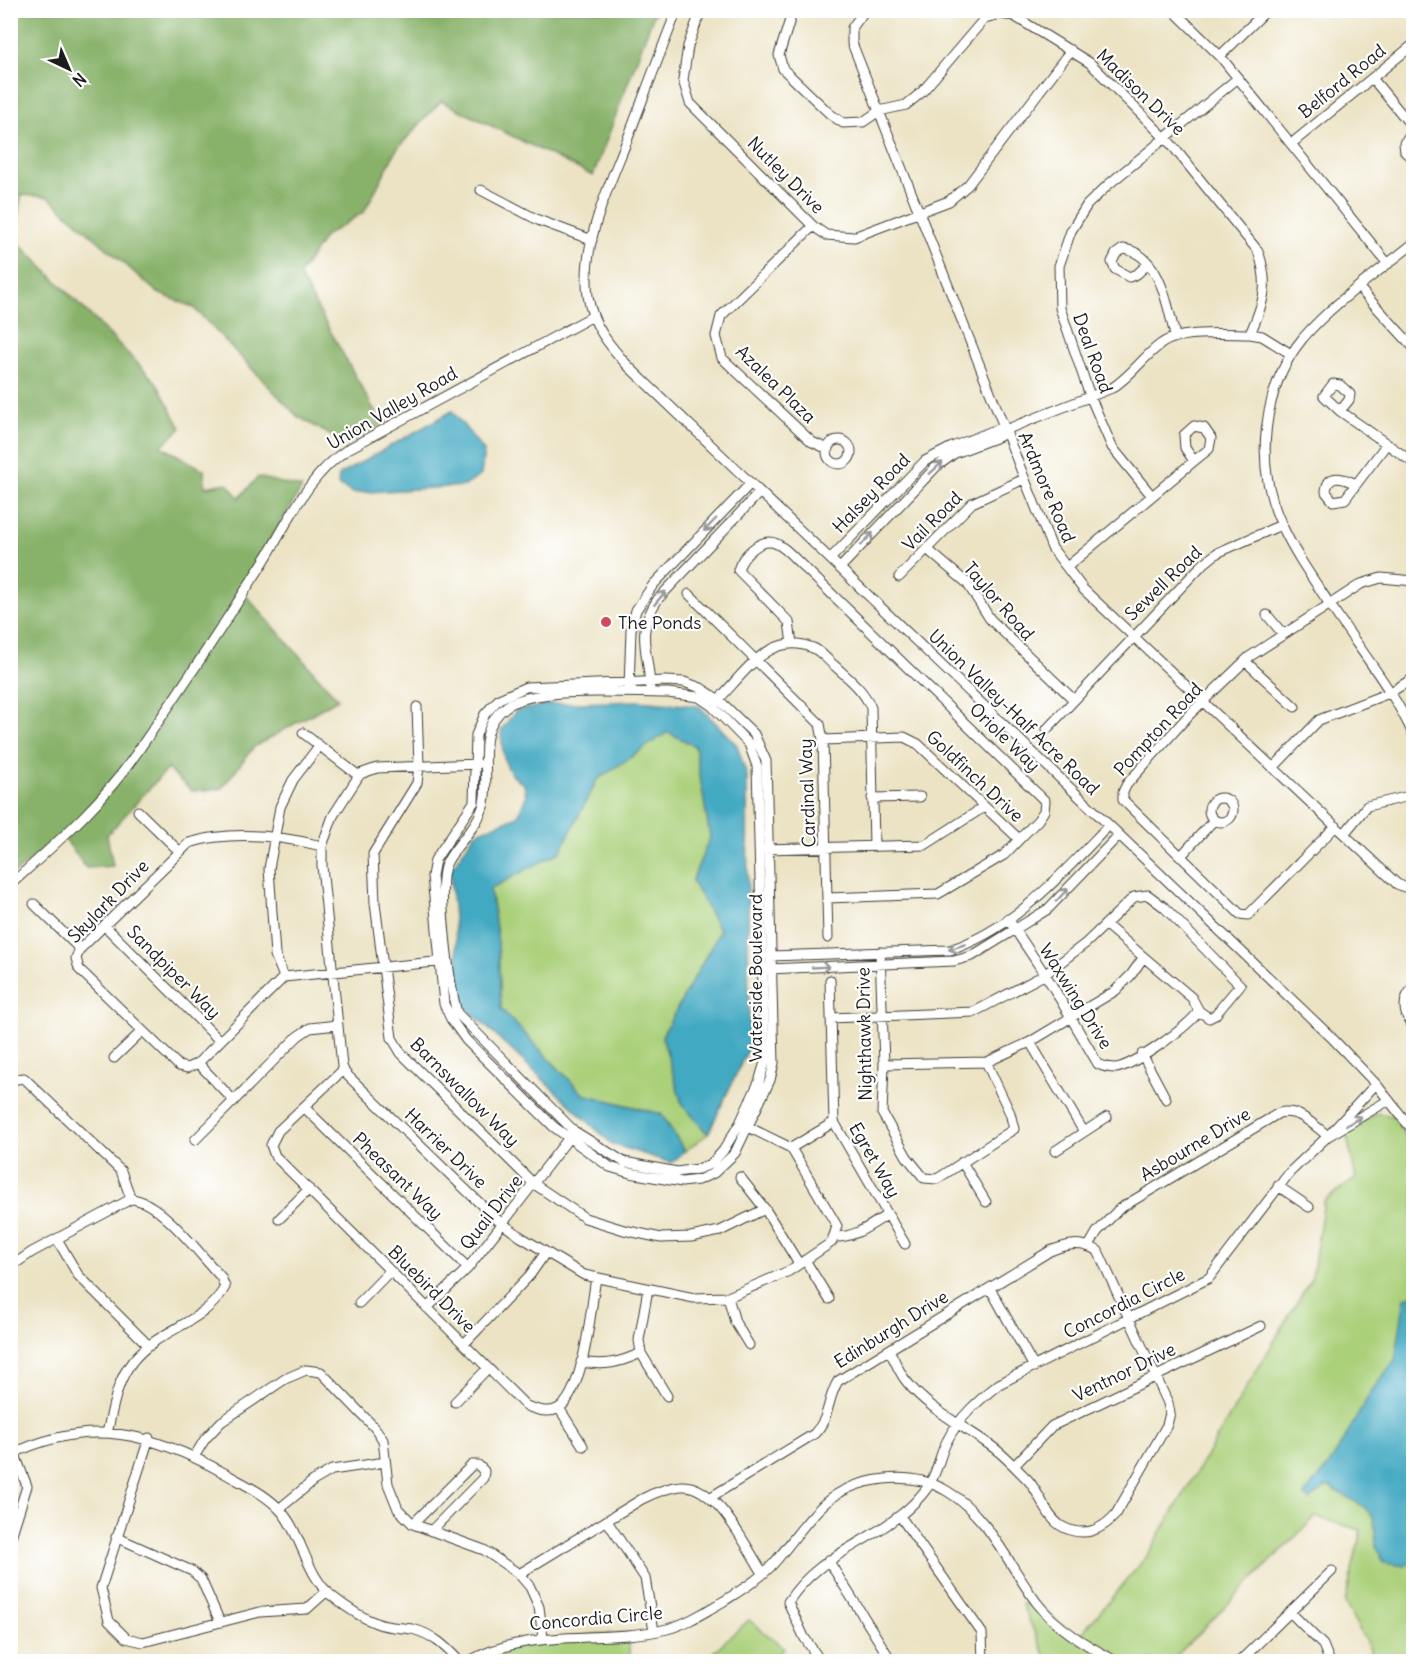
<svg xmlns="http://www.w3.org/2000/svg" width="1424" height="1672" font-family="Delius,sans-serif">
	<rect width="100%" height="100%" fill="#fff"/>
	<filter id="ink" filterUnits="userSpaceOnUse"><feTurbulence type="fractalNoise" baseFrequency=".0167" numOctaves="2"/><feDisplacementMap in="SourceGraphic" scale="12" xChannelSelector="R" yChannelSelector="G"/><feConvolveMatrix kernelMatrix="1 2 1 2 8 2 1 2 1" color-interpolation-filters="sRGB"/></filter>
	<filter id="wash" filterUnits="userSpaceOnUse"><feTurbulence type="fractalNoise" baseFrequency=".008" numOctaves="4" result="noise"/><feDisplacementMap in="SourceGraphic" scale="24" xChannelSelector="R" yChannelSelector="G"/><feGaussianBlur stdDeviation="1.35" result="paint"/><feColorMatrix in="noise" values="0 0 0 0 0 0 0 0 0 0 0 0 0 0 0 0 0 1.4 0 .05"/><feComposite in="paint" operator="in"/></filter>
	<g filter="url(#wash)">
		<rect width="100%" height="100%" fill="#ece3c4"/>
		<path fill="#abd07a" stroke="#64764b" stroke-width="1.5" d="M668,732L695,746L710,837L692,881L720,931L662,1036L682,1104L708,1134L685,1151L661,1114L583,1094L501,1009L498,942L490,888L560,852L597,780Z
			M1377,1113L1393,1116L1414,1153L1413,1661H1376L1345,1603L1361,1530L1315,1517L1171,1661H1048L1022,1605L1030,1598L1077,1639L1147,1556L1312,1277L1324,1201L1356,1178L1346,1132Z
			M749,1620L784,1648L770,1661H703Z
			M628,1633L630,1661L469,1662L479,1653L596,1634Z"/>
		<path fill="#88b26a" stroke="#526743" stroke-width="1.5" d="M11,11H655L593,176L441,101L397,149L364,212L325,236L299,275L382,424L347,445L297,416L193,307L158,293L48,197L21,195L17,230L11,226Z
			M11,235L156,382L181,428L161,446L204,470L205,487L227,483L239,498L258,477L302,488L240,589L338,699L254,747L221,789L192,791L167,769L107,835L113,866L86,868L63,836L11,876Z"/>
		<path fill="#42a9c2" stroke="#2f626f" stroke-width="1.5" d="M452,411L484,451L481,475L465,486L353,493L338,485L339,475Z
			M637,701L699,706L737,745L747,776L749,1047L708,1134L682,1104L662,1036L720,931L692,881L710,837L695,746L668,732L597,780L560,852L490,889L498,942L501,1009L583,1094L661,1114L685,1151L671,1163L612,1144L461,1003L450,871L475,833L518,816L526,796L524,784C503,774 502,751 501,730L516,711L550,704Z
			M1413,1295L1414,1560L1405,1566L1384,1563L1376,1546L1374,1518L1363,1506L1328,1486L1309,1500L1304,1495L1328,1467L1371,1392L1395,1360L1405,1298Z"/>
	</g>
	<g filter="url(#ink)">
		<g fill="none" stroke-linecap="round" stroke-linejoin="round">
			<g stroke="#3b3a35" stroke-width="11">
				<path id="minor" d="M677,10C660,53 644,96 628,138C609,186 581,243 588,296C592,325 609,345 628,366L1331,1037L1376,1084L1414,1132
					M701,10L688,46L683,80L690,103L813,226L826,235L854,237L949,201L968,185L1071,50
					M793,10L779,55L783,69L830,114L843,123L863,122L879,111L906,105L922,92L985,18L1000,14L1014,16L1090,63L1171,144L1258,251C1270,285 1264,302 1250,334C1227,334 1179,330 1161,344C1143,357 1131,376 1112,388L1005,430L1000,428L952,447L925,461L830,559
					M865,10L852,28V43L1052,548L1083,589L1397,884L1407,888L1414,887
					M1173,10L1220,56L1388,264
					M1220,56L1267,10
					M1372,78L1414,129
					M1414,130L1404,143L1405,152L1414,160
					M1291,144L1414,44
					M481,190L538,220L592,240
					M813,226L721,316L716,336L722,358L812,442L828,449
					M1414,243C1377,273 1334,302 1303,338C1262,388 1254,465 1281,523C1294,553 1315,582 1333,609C1360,650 1394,691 1414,736
					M1148,264L1137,274L1129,277L1115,269L1112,262L1116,254L1123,249C1160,253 1168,307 1175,336
					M1359,288L1414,348
					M1250,334L1262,336L1291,354
					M1333,384L1340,385L1350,394L1349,400L1340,411L1324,396Z
					M1340,411L1414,463
					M1194,426L1204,428L1211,438L1209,449L1194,461L1185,448L1184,435Z
					M827 452a12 12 0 1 1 24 0a12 12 0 1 1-24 0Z
					M1356,484C1344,478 1327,472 1326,492L1333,501L1345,499L1386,445
					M1152,496L1112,447L1090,396L1060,308L1059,266L1071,231L1087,205L1109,184L1238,78
					M927,549L967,583L990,619L1073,699
					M1067,567L1194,461
					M840,568L936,467L955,453L1000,436L1005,430
					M899,577L972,503L1024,479
					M689,594L820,724L823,740L828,938
					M1267,615L1283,634
					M792,644L789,622L738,570C742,556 761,536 777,544C788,549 797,562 806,569L1045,801L1044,811L1038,820L1004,855L938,894L827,898
					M1245,661L1295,707
					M666,681L684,682L701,688L719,700L754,734L766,761L774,1063L770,1080L735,1153L714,1173L698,1180L682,1182L630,1173L610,1167L554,1127L466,1040L451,1019L444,1004L432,876L435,860L474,802L476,735L485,714L499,699L526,687Z
					M629,687L631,630L636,610L653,585L751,483
					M650,688C649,650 634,634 658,599L760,492
					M668,693L699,697L712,706L749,744L757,766L764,1031L765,1062L759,1082L740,1123L723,1151L711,1164L698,1169L677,1172L624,1162L574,1131L457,1013C450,987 436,885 446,864C456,843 479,827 484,803C491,770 473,730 507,706C535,686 630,693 668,693Z
					M715,703C742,677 769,629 813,648C821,651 828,661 835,666C849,679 864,690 871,708L874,846
					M417,707L419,766L417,783L373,854L375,903L392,1038L401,1053L534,1184L585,1218L624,1230L661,1238L691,1237L720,1231L765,1209
					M1047,729L1201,566L1217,553L1281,525
					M303,733L359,776
					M823,740L904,737L918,744L1019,839
					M478,764L377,768L360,774L333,816L322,846V866L342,1066L345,1073L495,1218L521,1237L584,1275L694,1298L728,1297L789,1271L832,1242L837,1226L791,1148
					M1273,768L1319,720L1389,693L1414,678
					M872,798L920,797
					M1209 810a12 12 0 1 1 24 0a12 12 0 1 1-24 0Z
					M138,811L180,852
					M1336,826L1248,915L1240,914L1123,800V792L1127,784L1189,715L1249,657L1361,584L1381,578L1414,581
					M1344,834L1367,806L1414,795
					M322,846C280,836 231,830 189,843L80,949L76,958L79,969L179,1066L187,1068L198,1063L284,977L445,961
					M764,849L925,845L984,807
					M1181,856L1214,820
					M10,885C55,844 102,804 136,754C180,691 223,626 264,561C290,520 306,477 348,449L593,316
					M34,904L80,949
					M1008,919L1050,982L1098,1064C1104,1067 1109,1068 1116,1068C1135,1065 1188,1027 1199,1011L1192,998L1106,925
					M105,926L220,1041
					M880,952L884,1064L882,1113L907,1157L924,1178L937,1179L1014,1129L1010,1113L986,1062
					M770,956L950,950C1016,928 1062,874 1109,825
					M768,969L954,961L972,956L1048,909L1119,835
					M284,977L275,955L269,869L280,807L293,780L319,746
					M830,980L834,1122L905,1244
					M1414,987C1401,999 1403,1015 1414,1027
					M831,1018L974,1012L1044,975L1086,943L1134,897L1148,895L1164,907L1240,985L1215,1015L1209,1018L1199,1011
					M1030,1042L1084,1132
					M1142,1054L1166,1099
					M114,1058L142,1031
					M198,1063L234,1101
					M884,1064L987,1062L1030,1042L1115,991L1131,975L1143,958
					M343,1070L278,1131L271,1145L275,1156L526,1406C536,1409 547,1414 557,1409C584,1397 591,1306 596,1278
					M10,1080L24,1078L121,1171L131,1199
					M1376,1084L1328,1136L1389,1100
					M304,1107L468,1268
					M744,1125L791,1148L834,1122
					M195,1140L298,1036L310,1028L337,1025
					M1055,1151L1107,1117
					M962,1162L986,1202
					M740,1177L765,1209L799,1264
					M1278,1186L1309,1207
					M279,1219L309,1189
					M833,1237C855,1238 869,1226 887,1215
					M57,1239L78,1275L149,1346
					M805,1260L829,1299
					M10,1267L32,1252L131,1199C160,1200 201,1256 221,1277L225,1287C205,1324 157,1329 132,1362C116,1382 113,1409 107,1433
					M990,1288L1034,1367
					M648,1289L639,1340L641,1353L667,1396
					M728,1297L735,1322L749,1345
					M359,1303L390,1271
					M427,1308L468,1268L571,1135
					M464,1344L530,1275L546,1252
					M581,1362C605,1366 619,1363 641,1353
					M455,1402L488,1368
					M559,1408L583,1446
					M149,1438L101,1588L109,1621L126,1638L143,1642L260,1612L307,1609L327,1591
					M10,1442L27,1486L10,1540
					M10,1455C90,1416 153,1433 226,1474C245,1485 268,1495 282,1512C303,1537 306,1576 333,1597C347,1608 360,1617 376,1623C387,1628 400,1627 412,1629C433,1634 446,1647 460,1662
					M194,1457L205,1439L221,1422L285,1379L306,1370L321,1372L375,1428L383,1440L388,1484L398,1509L413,1524L484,1550L519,1574L530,1587L539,1607L543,1638
					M1014,1466L1052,1426L1261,1326
					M711,1497L814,1434C831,1417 826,1401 838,1381L1050,1251C1068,1244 1081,1241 1098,1251L1168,1403L1170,1413L1167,1425L1116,1514C1102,1530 1084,1538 1063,1527C1046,1518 1040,1493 1028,1480C1017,1469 1006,1457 994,1448C966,1427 929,1410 907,1382C899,1373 895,1360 889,1350
					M279,1509L313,1481L332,1470L385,1462
					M900,1516L982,1633L983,1662
					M607,1521L645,1578L654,1631
					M413,1524L472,1465H478L484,1471L483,1478L431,1531
					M116,1537L192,1571L201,1579L220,1622
					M828,1560L892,1662
					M519,1574L642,1499C654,1493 667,1487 681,1486C716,1483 746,1547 763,1573
					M1290,1612L1323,1645L1330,1662
					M10,1644L13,1662
					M468,1662C530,1626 600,1645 667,1629C687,1624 706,1611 724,1601C741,1590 760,1579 774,1563C791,1544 805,1521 824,1504C855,1476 911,1470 947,1491C989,1516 1009,1566 1037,1603C1057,1629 1090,1647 1117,1662
					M821,1662L804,1637L788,1602C817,1557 860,1547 899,1516C909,1509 924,1494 930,1483C938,1470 940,1454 947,1441C959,1417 979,1400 999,1384L1209,1278L1290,1172L1328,1136C1313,1125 1299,1108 1279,1113L1119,1209L1097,1232L1089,1246
					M1239,1662L1332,1571"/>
			</g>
			<use href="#minor" stroke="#fff" stroke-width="9"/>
		</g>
		<defs><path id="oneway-shaft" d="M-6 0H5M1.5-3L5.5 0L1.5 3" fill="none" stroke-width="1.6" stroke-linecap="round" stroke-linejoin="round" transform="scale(1.5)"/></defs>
		<g stroke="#999">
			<use href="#oneway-shaft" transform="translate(936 468) rotate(-42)"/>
			<use href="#oneway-shaft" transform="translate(710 525) rotate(134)"/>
			<use href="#oneway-shaft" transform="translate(867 539) rotate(-47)"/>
			<use href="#oneway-shaft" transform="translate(660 598) rotate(-50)"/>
			<use href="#oneway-shaft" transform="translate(1062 895) rotate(-47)"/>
			<use href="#oneway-shaft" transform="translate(957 947) rotate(161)"/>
			<use href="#oneway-shaft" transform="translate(821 967) rotate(-3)"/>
			<use href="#oneway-shaft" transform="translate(1354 1121) rotate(-31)"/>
		</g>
	</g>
	<circle fill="#d1495b" stroke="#fff" stroke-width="2" cx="606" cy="622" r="6"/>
	<g text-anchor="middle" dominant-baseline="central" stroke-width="4.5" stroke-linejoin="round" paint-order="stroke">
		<g font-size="18" fill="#1c1c1c" stroke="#fff">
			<text transform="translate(1342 81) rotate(-39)">Belford Road</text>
			<text transform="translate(1141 92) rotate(44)">Madison Drive</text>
			<text transform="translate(786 175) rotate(45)">Nutley Drive</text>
			<text transform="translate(1093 353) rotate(70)">Deal Road</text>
			<text transform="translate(776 384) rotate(44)">Azalea Plaza</text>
			<text transform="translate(392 408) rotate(-30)">Union Valley Road</text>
			<text transform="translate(1047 487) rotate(67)">Ardmore Road</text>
			<text transform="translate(871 493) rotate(-46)">Halsey Road</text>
			<text transform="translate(932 521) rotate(-45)">Vail Road</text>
			<text transform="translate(1163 583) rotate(-44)">Sewell Road</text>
			<text transform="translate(999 601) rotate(49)">Taylor Road</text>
			<text transform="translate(1014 712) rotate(44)">Union Valley-Half Acre Road</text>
			<text transform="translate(1158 729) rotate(-47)">Pompton Road</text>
			<text transform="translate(1005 737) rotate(44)">Oriole Way</text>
			<text transform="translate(975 776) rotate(43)">Goldfinch Drive</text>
			<text transform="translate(807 793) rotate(-92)">Cardinal Way</text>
			<text transform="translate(108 901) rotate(-46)">Skylark Drive</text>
			<text transform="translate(174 972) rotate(45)">Sandpiper Way</text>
			<text transform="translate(755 978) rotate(-90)">Waterside Boulevard</text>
			<text transform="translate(1076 996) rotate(58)">Waxwing Drive</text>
			<text transform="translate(864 1034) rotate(-91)">Nighthawk Drive</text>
			<text transform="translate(465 1092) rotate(45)">Barnswallow Way</text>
			<text transform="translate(1195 1144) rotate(-31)">Asbourne Drive</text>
			<text transform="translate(446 1148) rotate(44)">Harrier Drive</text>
			<text transform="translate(875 1160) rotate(60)">Egret Way</text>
			<text transform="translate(398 1176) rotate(44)">Pheasant Way</text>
			<text transform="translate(491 1212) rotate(-52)">Quail Drive</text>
			<text transform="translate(432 1289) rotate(45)">Bluebird Drive</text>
			<text transform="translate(1124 1303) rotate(-27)">Concordia Circle</text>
			<text transform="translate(891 1329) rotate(-32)">Edinburgh Drive</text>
			<text transform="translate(1124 1372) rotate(-26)">Ventnor Drive</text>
			<text transform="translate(596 1618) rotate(-5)">Concordia Circle</text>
		</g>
		<g font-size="18" fill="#1c1c1c" stroke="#fff" text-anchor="start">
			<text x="618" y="622">The Ponds</text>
		</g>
	</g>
	<rect width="1424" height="1672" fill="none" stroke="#fff" stroke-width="36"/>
	<g transform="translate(69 69) rotate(136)" stroke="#ffffff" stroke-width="4.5" paint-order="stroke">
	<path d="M0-4.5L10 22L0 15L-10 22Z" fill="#1c1c1c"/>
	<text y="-9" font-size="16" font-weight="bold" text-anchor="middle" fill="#1c1c1c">N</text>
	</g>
</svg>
